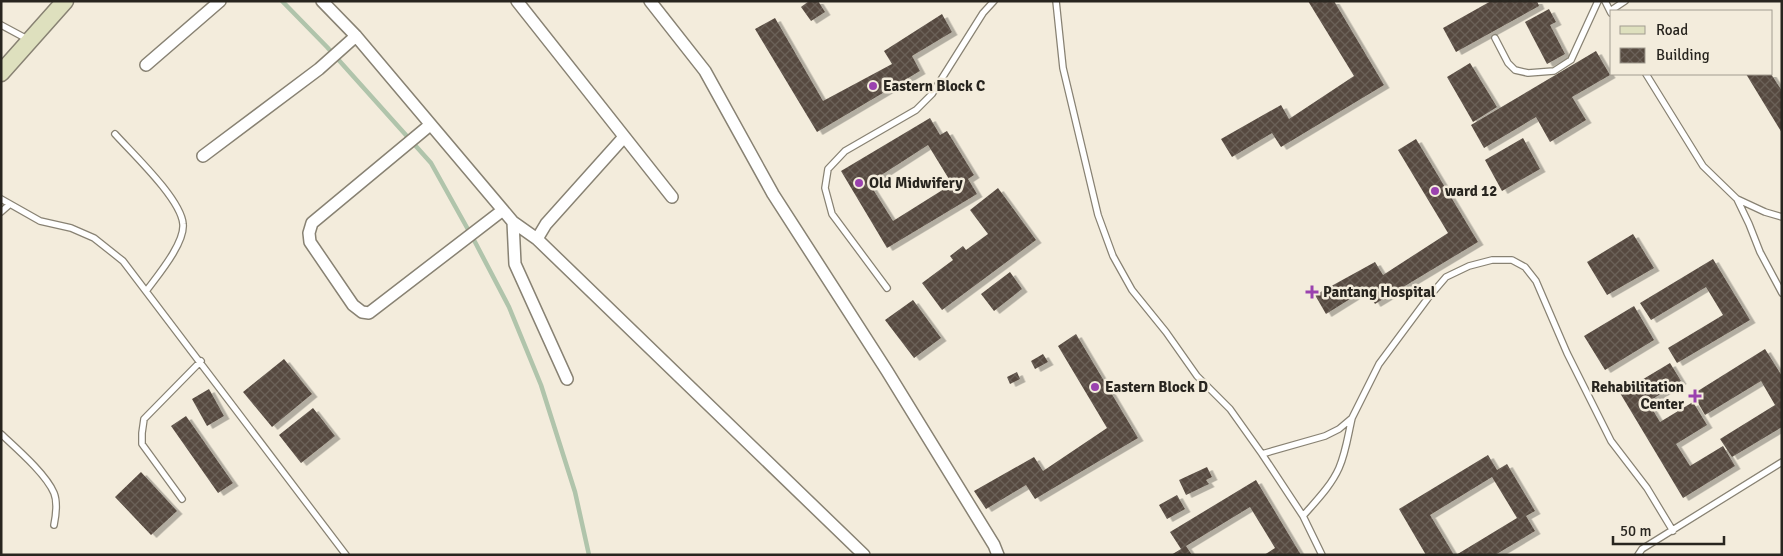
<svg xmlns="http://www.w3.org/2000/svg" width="1783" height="556" font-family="Signika,sans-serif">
	<defs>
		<pattern id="building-cross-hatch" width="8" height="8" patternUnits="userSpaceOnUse" patternTransform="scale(1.25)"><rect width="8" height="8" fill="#564a40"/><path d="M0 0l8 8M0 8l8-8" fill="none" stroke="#6b6159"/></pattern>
		<filter id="shadow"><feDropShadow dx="5.5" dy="3" stdDeviation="0" flood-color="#0004"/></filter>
	</defs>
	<rect width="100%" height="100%" fill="#f3ecdc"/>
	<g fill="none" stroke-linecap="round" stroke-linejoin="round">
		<path stroke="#b0c4ab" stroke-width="4.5" d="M282,1L327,47L431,163L475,242L509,307L541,385L575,492L589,555"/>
	</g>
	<path fill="url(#building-cross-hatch)" fill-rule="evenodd" filter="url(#shadow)" d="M809,1H818L825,12L811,21L801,7Z
		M1308,1H1334L1384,85L1281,147L1272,133L1232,157L1221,139L1281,105L1289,119L1354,76Z
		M1491,1H1537L1539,6L1456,52L1443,28Z
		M1549,9L1556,22L1550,25L1565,54L1547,64L1525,22Z
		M942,14L952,32L912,56L920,71L817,132L755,29L775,18L823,101L892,64L884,51Z
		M1596,51L1610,75L1572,97L1586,120L1550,142L1536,117L1484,148L1471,125Z
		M1470,63L1497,107L1473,122L1447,77Z
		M1746,74H1771L1782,91V133Z
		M930,118L940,135L947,131L974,175L968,179L977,194L887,248L841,171ZM928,145L952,184L893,221L869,183Z
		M1523,138L1540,169L1502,191L1485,160Z
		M1416,139L1478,242L1375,304L1366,289L1326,314L1315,295L1375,262L1383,275L1448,233L1398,150Z
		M998,188L1036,240L942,310L922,283L953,260L950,256L963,246L966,250L988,234L970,210Z
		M1633,234L1654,268L1607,295L1587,262Z
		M1713,259L1750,320L1677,363L1668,348L1723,315L1706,287L1651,320L1640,303Z
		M1010,272L1022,289L994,311L981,294Z
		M913,300L941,338L914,358L885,320Z
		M1634,306L1654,340L1605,370L1584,336Z
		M1076,334L1138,438L1035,499L1026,485L986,509L974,491L1034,457L1043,471L1107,428L1058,346Z
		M1765,349L1782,376V427L1732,457L1720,439L1775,405L1761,381L1705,415L1693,394Z
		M1043,354L1048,362L1035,369L1031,361Z
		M284,359L312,394L272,427L243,392Z
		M1670,363L1681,381L1648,402L1660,422L1693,402L1707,425L1676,444L1690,466L1723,446L1735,466L1683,498L1620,393Z
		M1017,372L1020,379L1010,384L1007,377Z
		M209,389L224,416L207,426L192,399Z
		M313,408L335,436L301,463L279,435Z
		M186,416L233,483L218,493L171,426Z
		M1488,455L1497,470L1507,464L1535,511L1526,516L1535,531L1495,555H1456L1517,518L1492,477L1430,515L1454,555H1426L1399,509Z
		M1207,467L1212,477L1206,480L1209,484L1186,495L1179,480Z
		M141,472L177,511L151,535L115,497Z
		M1256,480L1301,555H1264L1275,548L1250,507L1186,546L1192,555H1171L1181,549L1170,532Z
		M1177,495L1185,509L1167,519L1159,505Z"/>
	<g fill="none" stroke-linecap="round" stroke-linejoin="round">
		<g stroke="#888273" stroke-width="8">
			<path id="lane" d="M1056,1L1063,68L1098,215L1113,256L1132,290L1166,332L1197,376L1230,409L1262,454L1303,516L1322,555
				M1605,1L1611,13
				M1610,11L1625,1
				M1,25L29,40
				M1495,38L1508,63L1515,70L1528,73L1554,71L1571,60L1598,1
				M1646,74L1703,166L1737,199L1765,212L1782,217
				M115,134C132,153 181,199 183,224C185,243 158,275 147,290
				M1,199L40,221L71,228L94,238L123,261L346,555
				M1737,199L1749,224L1760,252L1782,293
				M1,212L9,205
				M887,288L832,214L825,188L828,169L845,151L916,110L932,94L983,13L994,1
				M1,434C17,449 46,474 54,493C58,503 56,515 54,525
				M1262,454L1325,436L1339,429L1352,418L1379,364L1428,298L1446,277L1469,266L1492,260H1512L1525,267L1536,281L1567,353L1611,441L1647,488L1673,531
				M182,499L142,444V433L144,419L201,361
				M1303,516C1316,501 1331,486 1339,468C1346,452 1348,435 1352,418
				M1638,555L1642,549L1782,462"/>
		</g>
		<g stroke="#888273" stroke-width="14">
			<path id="street" d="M322,1L356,36L513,222L537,239L546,224L624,137
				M517,1L672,197
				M650,1L705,71L773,194L887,371L994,545L998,555
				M146,65L220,1
				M430,125L312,223L309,233L310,242L353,305L362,312L369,313L503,210
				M203,156L319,69L356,36
				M513,222L515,264L567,379
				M537,239L864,555"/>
		</g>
		<g stroke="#888273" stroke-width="19">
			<path id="secondary" d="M1,73L65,1"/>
		</g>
		<use href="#lane" stroke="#fff" stroke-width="5.5"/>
		<use href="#street" stroke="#fff" stroke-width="11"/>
		<use href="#secondary" stroke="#dee0be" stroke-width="16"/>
	</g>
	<g fill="#9a42af" stroke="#f3ecdc" stroke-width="2">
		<circle cx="873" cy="86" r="5"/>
		<circle cx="859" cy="183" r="5"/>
		<circle cx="1435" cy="191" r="5"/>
		<path d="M1309.5 284.5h5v5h5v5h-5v5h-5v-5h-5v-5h5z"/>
		<circle cx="1095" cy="387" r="5"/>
		<path d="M1692.5 388.5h5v5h5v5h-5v5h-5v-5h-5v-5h5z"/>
	</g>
	<g text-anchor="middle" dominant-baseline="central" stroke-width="5" stroke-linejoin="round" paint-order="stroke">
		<g font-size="15" font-weight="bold" fill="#28251f" stroke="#f3ecdc" text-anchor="start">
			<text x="883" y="86">Eastern Block C</text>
			<text x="869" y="183">Old Midwifery</text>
			<text x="1445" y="191">ward 12</text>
			<text x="1323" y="292">Pantang Hospital</text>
			<text x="1105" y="387">Eastern Block D</text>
			<text x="1684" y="387" text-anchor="end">Rehabilitation<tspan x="1684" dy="17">Center</tspan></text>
		</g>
	</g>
	<rect width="1783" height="556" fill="none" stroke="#28251f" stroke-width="5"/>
	<rect x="1610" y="10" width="162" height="65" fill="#f3ecdc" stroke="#a29c90"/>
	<rect x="1620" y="26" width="25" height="8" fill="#dee0be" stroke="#a29c90"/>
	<text x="1656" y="35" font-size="15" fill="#28251f">Road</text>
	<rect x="1620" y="48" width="25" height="15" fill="url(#building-cross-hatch)" stroke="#a29c90"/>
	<text x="1656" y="60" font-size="15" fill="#28251f">Building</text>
	<path d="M1613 536v8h111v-8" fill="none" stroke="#28251f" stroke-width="2.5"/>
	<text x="1620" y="536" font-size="15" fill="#28251f" stroke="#f3ecdc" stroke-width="4" paint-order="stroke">50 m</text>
</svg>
